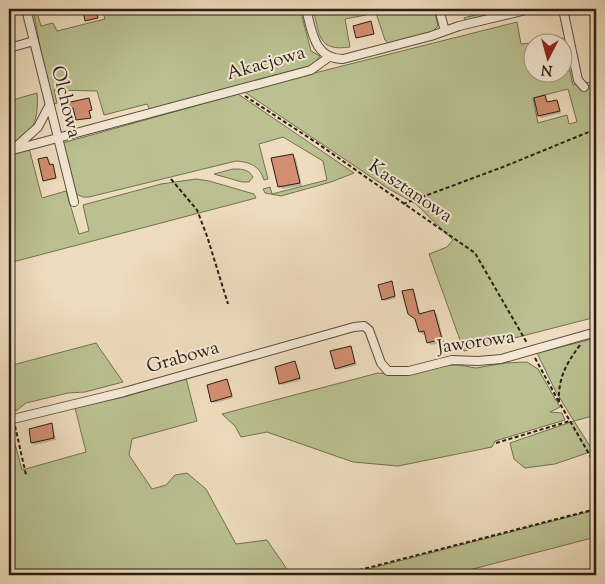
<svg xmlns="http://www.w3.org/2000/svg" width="605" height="584" font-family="'Sorts Mill Goudy',serif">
	<rect width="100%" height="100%" fill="#eedcbe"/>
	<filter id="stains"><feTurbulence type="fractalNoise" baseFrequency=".004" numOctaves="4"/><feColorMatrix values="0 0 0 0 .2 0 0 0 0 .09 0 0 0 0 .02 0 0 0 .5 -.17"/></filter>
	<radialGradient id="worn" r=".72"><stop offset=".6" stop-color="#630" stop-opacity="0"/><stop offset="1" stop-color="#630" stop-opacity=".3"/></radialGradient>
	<path fill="#bac090" stroke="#727051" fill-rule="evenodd" d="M33,9H36L41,26L53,23L57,31L105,19L102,9H300L311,51L320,56L313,65L303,69L231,87L150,110L147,104L104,115L97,91L54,90L57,103L51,105Z
		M313,9H434L438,26L431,33L390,44L385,40L376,13L345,19L350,47C317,52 320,34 313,9Z
		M485,9H515L465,21L464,18L486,12Z
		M517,22L521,44L532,43V72H562V42H534L563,38L573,85L596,81V317L464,351L429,254L447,247L453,240L416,204L389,189L243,91ZM568,89L577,122L569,124L567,115L538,123L533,98Z
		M37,93C39,118 34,136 9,145V101Z
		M238,94L354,173L331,182L281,196L265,193L263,189L270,187L272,194L327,180L323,161L283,137L259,144L268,179L264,180C260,166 250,162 236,161L89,197H83L76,194L59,144Z
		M29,148L42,198L66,191L79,234L89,231L83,205L161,184L196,179L209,181L254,194L256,198L9,263V155Z
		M233,169C241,169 249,169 253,177L249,182H242L214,174Z
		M596,338V415L574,421L593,451L555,464L525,468L514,459L510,443L574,421L556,392L537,353Z
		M96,343L123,382L85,392L68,393L26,403L17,410L9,413V366Z
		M527,362L538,369L560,407L550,412L562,413L565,420L495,441L492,447L398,466L353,462L267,432L241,437L235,426L222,414L378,373L397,375L446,365H459L476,368L505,363Z
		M186,378L197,421L132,439L129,455L152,489L166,485L175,475L187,473L206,489L236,544L267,540L291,575H9V429H11L22,470L86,452L75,408L124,397Z
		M596,510V537L450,575H345Z"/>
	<path fill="#0003" d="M9,18L12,28L9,29V32Z
		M545,96L548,103L556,101L558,103L561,113L541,118L539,116L535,99Z
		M292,155L296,159L302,186L283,189L279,186Z
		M391,283L396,298L385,301L383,299Z
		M412,290L415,293L420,314L434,311L437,314L444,342L431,345L428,342L426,334L423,335L420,332Z
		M350,348L357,365L338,370L336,368Z
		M294,362L301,380L282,385L280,383Z
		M227,381L233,398L215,403L213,401Z
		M51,425L53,427L56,440L34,445L32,443Z"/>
	<path fill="#d38e71" stroke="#291f12" d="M90,9H96L98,18L85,21L83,11Z
		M371,21L374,34L356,38L353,26Z
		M545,95L547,102L557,100L560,111L538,116L534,98Z
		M89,98L92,110L89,111L91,118L76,120L73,108L68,110L66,103Z
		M293,154L300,183L278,187L271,158Z
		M47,157L50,165L53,164L56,178L43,181L38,159Z
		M392,281L395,296L382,300L378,285Z
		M413,289L419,314L434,310L442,339L427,343L424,331L419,332L415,319L408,314L402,291Z
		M351,346L355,363L335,369L330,351Z
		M295,361L300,378L279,384L275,367Z
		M227,379L232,396L211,402L207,385Z
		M52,423L54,438L31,443L29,429Z"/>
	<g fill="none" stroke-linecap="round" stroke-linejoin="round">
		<g stroke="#5a4e3d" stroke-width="10">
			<path id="street" d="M26,9L74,202
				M306,9C312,31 314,59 343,59L431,36L459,26L530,9
				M439,9L445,31
				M563,9L578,80L584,87
				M9,48L34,41
				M17,146L38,127L49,106
				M9,151L311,70L329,57
				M9,420L124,392L354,327L364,326L369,330L381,363L388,371H409L452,360L478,361L501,359L596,332"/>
		</g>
		<path stroke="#291f12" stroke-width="2" stroke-dasharray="4 2.5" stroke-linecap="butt" d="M245,96L317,143L475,253L527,343
			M171,179L197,210L207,236L228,304
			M403,204L503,167L596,129
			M580,345C566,364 558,378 559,402L596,466
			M535,358L559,402
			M15,426L26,475
			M496,443L570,421
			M340,575L596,509"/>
		<use href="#street" stroke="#f4e8d5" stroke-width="8"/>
	</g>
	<g text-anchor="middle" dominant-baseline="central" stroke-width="4" stroke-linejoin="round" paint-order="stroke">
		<g font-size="19" fill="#291f12" stroke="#f4e8d5">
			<text transform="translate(266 64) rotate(-16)">Akacjowa</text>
			<text transform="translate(65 102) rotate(76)">Olchowa</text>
			<text transform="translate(410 192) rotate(34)">Kasztanowa</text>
			<text transform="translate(476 343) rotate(-8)">Jaworowa</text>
			<text transform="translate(183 358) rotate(-16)">Grabowa</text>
		</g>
	</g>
	<rect width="605" height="584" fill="none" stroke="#eedcbe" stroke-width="30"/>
	<rect x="10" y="10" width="585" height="564" fill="none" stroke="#291f12" stroke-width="2.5"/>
	<rect x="15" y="15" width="575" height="554" fill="none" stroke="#291f12"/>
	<g transform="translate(548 58) rotate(186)"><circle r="24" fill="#f4e8d5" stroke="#a39887"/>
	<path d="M0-4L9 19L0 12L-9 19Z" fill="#8f2418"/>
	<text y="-8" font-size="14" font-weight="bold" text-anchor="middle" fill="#291f12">N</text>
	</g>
	<rect width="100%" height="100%" filter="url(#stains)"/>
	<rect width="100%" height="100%" fill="url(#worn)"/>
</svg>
